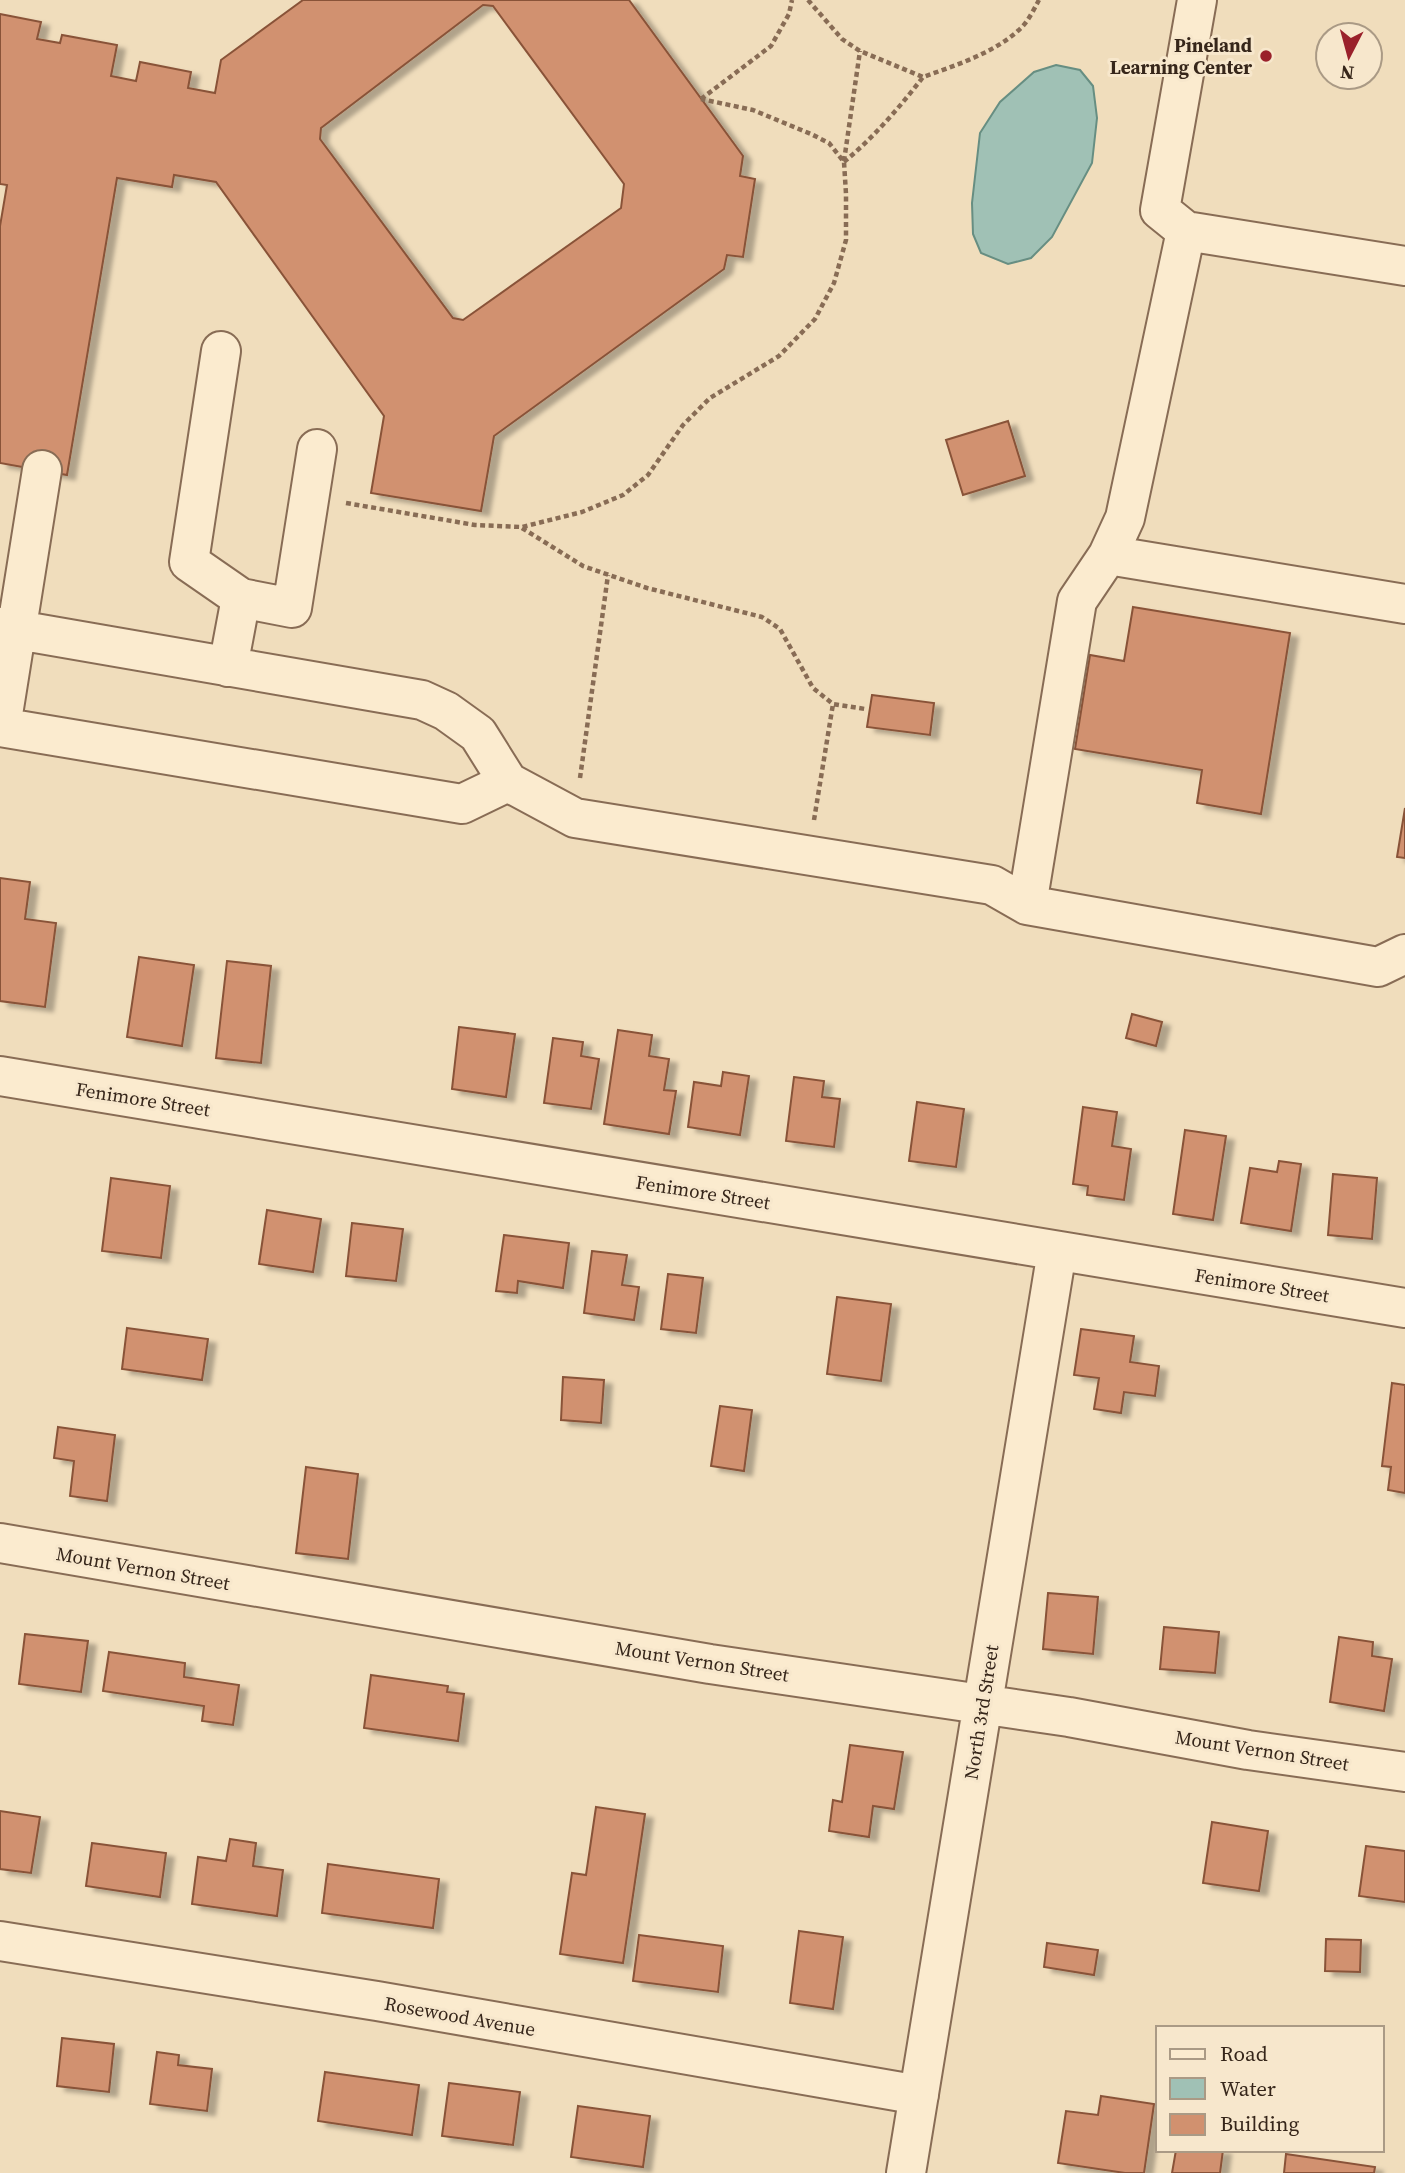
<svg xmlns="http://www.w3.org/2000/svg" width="1405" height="2173" font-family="'Source Serif 4',serif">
	<defs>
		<filter id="shadow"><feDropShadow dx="8" dy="4.5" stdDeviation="2" flood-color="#0004"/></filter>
	</defs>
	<rect width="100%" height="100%" fill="#f0ddbc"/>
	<path fill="#a0c1b5" stroke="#678e82" stroke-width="2" d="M1056,65L1080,70L1093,86L1097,118L1092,163L1052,237L1031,258L1008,264L981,253L973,234L972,203L980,133L1000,102L1034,72Z"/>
	<path fill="#d1916f" stroke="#895339" stroke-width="2" fill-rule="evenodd" filter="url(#shadow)" d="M303,0H629L743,156L740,176L755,179L743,257L727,255L724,269L494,436L481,511L371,493L384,416L216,182L174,175L172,187L117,178L67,475L0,463V226L7,185L0,184V14L41,22L37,39L60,43L62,35L117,45L111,76L136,81L140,62L191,72L188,88L215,93L221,60ZM483,5L493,6L624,184L621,208L463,320L453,318L320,139L321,128Z
		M1008,421L1025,476L963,495L946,440Z
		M1133,607L1290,633L1261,814L1197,803L1202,770L1075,749L1090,655L1124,661Z
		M872,695L934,703L930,735L867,727Z
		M1405,808V858L1397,857Z
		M0,878L30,882L25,919L56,923L45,1007L0,1001Z
		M139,957L194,965L182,1046L127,1037Z
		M227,961L271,966L261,1063L216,1058Z
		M1132,1014L1162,1022L1156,1046L1126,1038Z
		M459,1027L515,1034L506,1097L452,1089Z
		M618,1030L652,1035L649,1056L669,1059L664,1090L676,1091L669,1134L604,1124Z
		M553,1038L583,1042L581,1056L599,1059L591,1109L544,1103Z
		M723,1072L749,1076L740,1135L688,1127L694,1082L721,1086Z
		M794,1077L824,1081L822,1097L840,1099L834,1147L786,1141Z
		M917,1102L964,1109L956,1167L909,1161Z
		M1083,1107L1117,1112L1112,1146L1131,1149L1124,1200L1087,1195L1088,1186L1073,1184Z
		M1185,1130L1226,1136L1213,1220L1173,1214Z
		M1279,1161L1301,1164L1291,1231L1241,1223L1250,1168L1277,1172Z
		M1333,1174L1377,1178L1372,1239L1328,1235Z
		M111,1178L170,1186L161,1258L102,1251Z
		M267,1210L321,1219L313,1272L259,1264Z
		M352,1223L403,1229L396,1281L346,1276Z
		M504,1235L569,1243L563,1288L518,1281L517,1293L496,1291Z
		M592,1251L627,1255L622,1285L639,1287L634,1320L584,1313Z
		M668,1274L703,1278L696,1333L661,1329Z
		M837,1297L891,1304L881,1381L827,1374Z
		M127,1328L208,1339L202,1380L122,1369Z
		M1081,1329L1134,1336L1130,1362L1159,1366L1155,1396L1124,1392L1121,1413L1094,1409L1099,1378L1074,1375Z
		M563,1377L604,1380L601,1423L561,1420Z
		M1392,1383L1405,1385V1493L1388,1490L1391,1467L1382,1466Z
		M720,1406L752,1410L744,1471L711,1466Z
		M58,1427L115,1435L107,1501L70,1496L74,1461L54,1458Z
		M306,1467L358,1474L348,1559L296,1553Z
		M1048,1593L1098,1597L1093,1654L1043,1649Z
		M1164,1627L1219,1632L1215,1673L1160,1669Z
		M25,1634L88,1641L81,1692L19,1684Z
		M1339,1637L1373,1642L1372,1656L1392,1659L1384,1711L1330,1702Z
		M109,1652L185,1663L184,1677L239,1685L233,1725L202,1721L204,1706L103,1691Z
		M371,1675L448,1686L447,1692L464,1694L458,1741L364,1728Z
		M850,1745L903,1752L894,1809L873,1806L869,1837L829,1831L833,1800L842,1802Z
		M596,1807L645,1814L623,1963L560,1954L572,1873L586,1875Z
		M0,1811L40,1817L31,1873L0,1869Z
		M1212,1822L1268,1831L1259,1891L1203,1883Z
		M230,1839L256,1843L253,1866L283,1870L277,1916L192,1904L198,1857L226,1861Z
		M92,1843L166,1853L160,1897L86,1886Z
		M1366,1846L1405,1851V1902L1359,1896Z
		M328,1864L439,1879L433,1928L322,1913Z
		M799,1931L843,1937L833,2009L790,2003Z
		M639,1935L723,1946L718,1992L633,1981Z
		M1326,1939L1361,1940L1360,1972L1325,1971Z
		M1047,1943L1098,1950L1094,1975L1044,1967Z
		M62,2038L114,2044L109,2092L57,2086Z
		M157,2052L179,2055L178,2065L212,2069L207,2111L150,2104Z
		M325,2072L419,2085L412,2135L318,2121Z
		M449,2083L520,2092L513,2145L442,2136Z
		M1101,2096L1154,2104L1144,2173H1125L1058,2163L1066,2111L1098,2115Z
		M578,2106L650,2116L643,2167L571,2157Z
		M1176,2150H1223L1220,2173H1172Z
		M1286,2154L1375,2167L1374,2173H1284Z"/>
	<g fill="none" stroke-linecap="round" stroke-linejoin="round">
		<g stroke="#886c55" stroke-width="42">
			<path id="minor" d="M1186,231L1160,210L1197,0
				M221,351L189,562L241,598L228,667
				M1108,555L1405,604
				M241,598L292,608L317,449
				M0,627L422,700L446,711L478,734L508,782
				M0,727L462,804L508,782L575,818L992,885L1027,905L1378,967L1405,954
				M1,727L42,470
				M1027,905L1077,601L1108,555L1125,518L1186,231L1405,266
				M0,1076L1405,1308
				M0,1543L710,1664L1069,1717L1248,1750L1405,1772
				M0,1941L377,2001L919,2095
				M906,2173L1057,1251"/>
		</g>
		<path stroke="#886c55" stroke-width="4.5" stroke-dasharray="5 3.5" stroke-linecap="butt" d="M808,0L842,39L860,51L923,77C956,65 995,53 1021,28C1029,20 1034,9 1039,0
			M701,99L771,46L789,14L792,0
			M844,161L860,51
			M844,162C873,138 900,107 923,77
			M346,503L475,525L522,527L582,512L623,495L648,475L683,425L710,398L779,356L815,319L834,283L846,240V194L844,162L829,143L811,134L753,110L701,99
			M522,528L583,566L647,588L762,617L780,629L813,688L833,704L865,709
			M580,778L608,575
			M814,820L833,704"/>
		<use href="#minor" stroke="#fbebcf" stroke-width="38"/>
	</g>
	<circle fill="#9a212b" stroke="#f7e7cc" stroke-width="2.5" cx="1266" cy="56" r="7"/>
	<g text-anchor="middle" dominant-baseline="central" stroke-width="6" stroke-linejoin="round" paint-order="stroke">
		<g font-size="19" font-weight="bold" fill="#36261a" stroke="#f7e7cc" text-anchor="end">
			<text x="1252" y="45">Pineland<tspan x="1252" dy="22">Learning Center</tspan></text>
		</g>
		<g font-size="19" fill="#36261a" stroke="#f7e7cc">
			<text transform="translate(143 1099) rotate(9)">Fenimore Street</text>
			<text transform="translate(703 1192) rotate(9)">Fenimore Street</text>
			<text transform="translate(1262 1285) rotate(9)">Fenimore Street</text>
			<text transform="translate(143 1568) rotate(10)">Mount Vernon Street</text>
			<text transform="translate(702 1661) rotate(9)">Mount Vernon Street</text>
			<text transform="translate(981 1712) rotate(-81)">North 3rd Street</text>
			<text transform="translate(1262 1750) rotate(9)">Mount Vernon Street</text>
			<text transform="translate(460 2016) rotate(10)">Rosewood Avenue</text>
		</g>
	</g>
	<rect x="1156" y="2026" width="228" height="126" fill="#f7e7cc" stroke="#aa9a85" stroke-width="2"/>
	<rect x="1170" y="2049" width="35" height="10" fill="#fbebcf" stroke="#aa9a85" stroke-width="2"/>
	<text x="1220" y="2061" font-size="21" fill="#36261a">Road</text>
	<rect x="1170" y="2078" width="35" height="21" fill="#a0c1b5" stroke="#aa9a85" stroke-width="2"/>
	<text x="1220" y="2096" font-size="21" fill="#36261a">Water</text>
	<rect x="1170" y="2114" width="35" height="21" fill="#d1916f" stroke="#aa9a85" stroke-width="2"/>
	<text x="1220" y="2131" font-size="21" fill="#36261a">Building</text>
	<g transform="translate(1349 56) rotate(186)"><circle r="33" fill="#f7e7cc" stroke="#aa9a85" stroke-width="2"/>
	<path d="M0-5L12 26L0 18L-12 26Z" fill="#9a212b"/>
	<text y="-10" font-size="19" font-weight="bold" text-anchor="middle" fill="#36261a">N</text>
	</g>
</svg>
